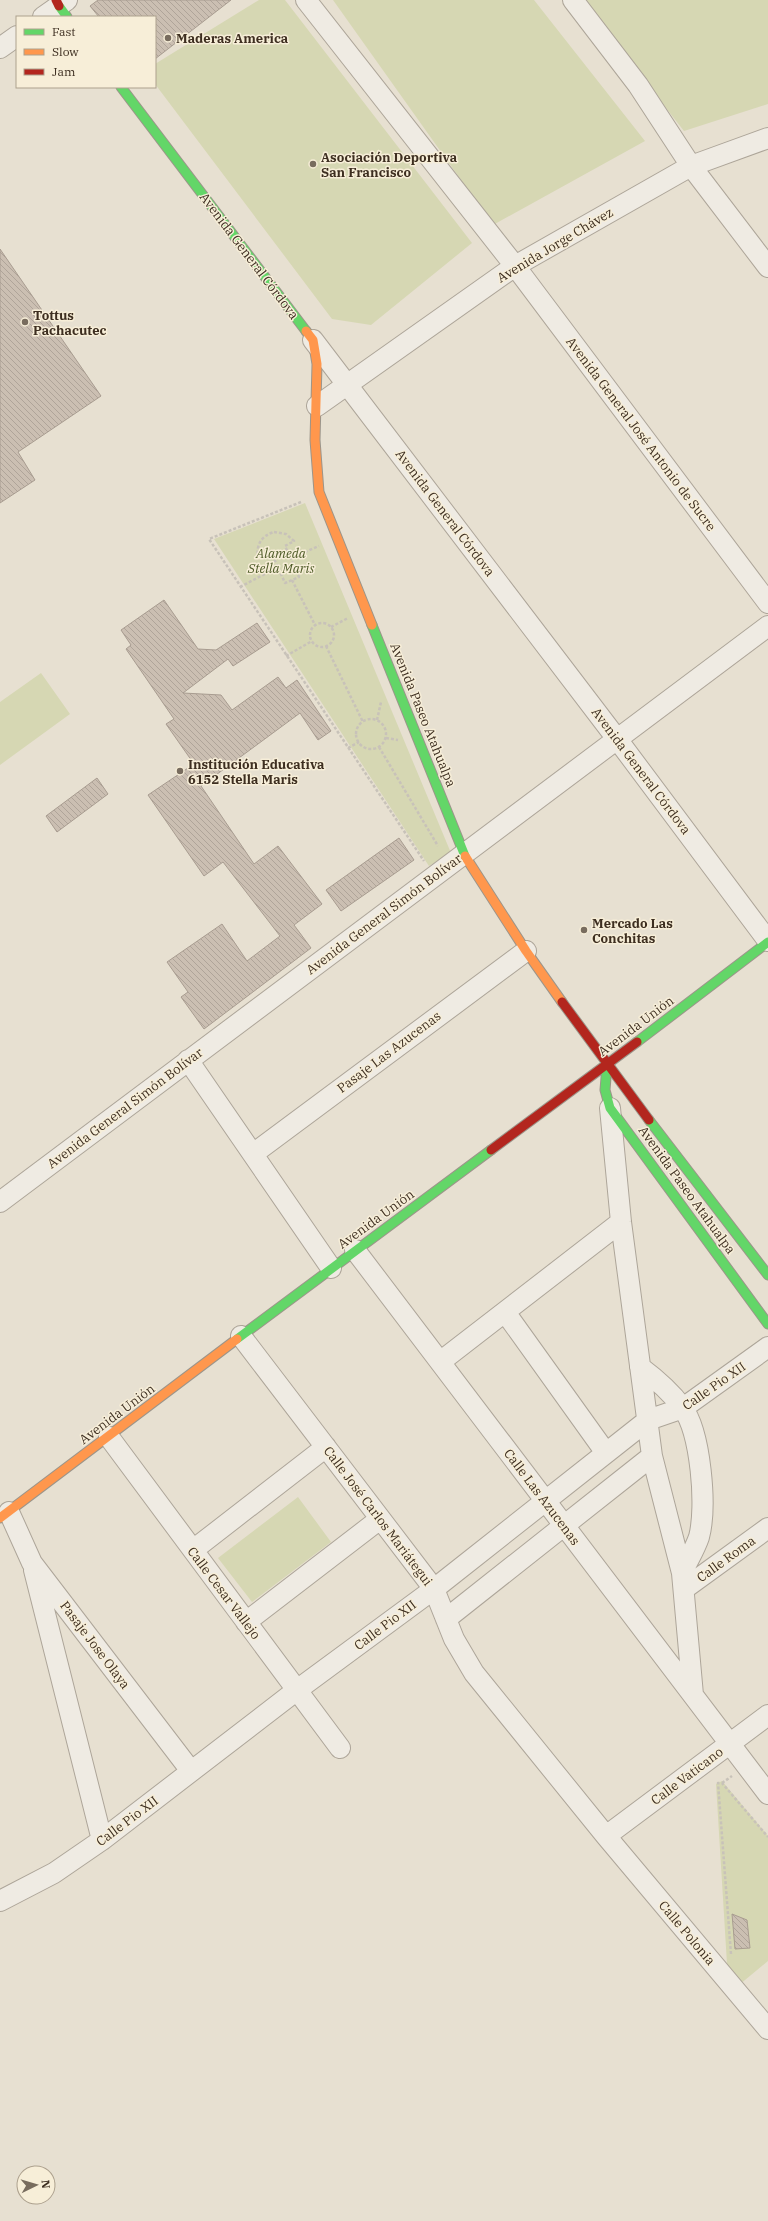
<svg xmlns="http://www.w3.org/2000/svg" width="768" height="2221" font-family="'IBM Plex Serif',serif">
	<defs>
		<pattern id="building-back-hatch" width="6" height="6" patternUnits="userSpaceOnUse"><rect width="6" height="6" fill="#cbbfb2"/><path d="M-1 5l2 2M0 0l6 6M5-1l2 2" fill="none" stroke="#afa499"/></pattern>
	</defs>
	<rect width="100%" height="100%" fill="#e7e0d1"/>
	<path fill="#d6d7b3" d="M259,0H285L472,243L371,325L332,319L155,84V64Z
		M333,0H534L645,141L493,225Z
		M581,0H768V104L684,131Z
		M305,503L451,853L429,866L214,539Z
		M41,673L70,714L0,765V702Z
		M298,1497L331,1542L252,1602L218,1558Z
		M722,1781L768,1836V1961L739,1985L727,1964L716,1784Z"/>
	<path fill="url(#building-back-hatch)" stroke="#a89c90" d="M98,0H231L155,59V17H99L90,6Z
		M0,249L101,396L18,452L35,480L0,503Z
		M164,600L198,649L216,650L257,623L270,642L233,666L228,659L183,693L221,695L232,710L278,677L286,688L297,680L331,731L318,740L300,713L201,786L254,864L278,846L322,904L294,925L311,948L204,1029L181,997L188,992L167,962L222,924L247,961L280,936L223,862L204,876L148,795L194,764L166,724L174,719L126,649L131,645L121,630Z
		M97,778L108,794L57,832L46,816Z
		M399,838L414,860L341,911L326,890Z
		M732,1914L747,1920L750,1948L735,1949Z"/>
	<g fill="none" stroke-linecap="round" stroke-linejoin="round">
		<g stroke="#ada599" stroke-width="22">
			<path id="street" d="M306,0L515,266L768,603
				M573,0L638,85L691,166L768,267
				M43,17L67,0
				M0,48L17,36
				M313,340L617,739L768,941
				M317,406L515,266L691,166L768,138
				M188,1060L331,1268
				M610,1108L621,1222L652,1456L682,1573L693,1695
				M253,1154L526,951
				M0,1202L768,626
				M355,1250L768,1794
				M505,1312L606,1453
				M241,1336L434,1589L454,1639L474,1673L606,1836L768,2029
				M440,1362L621,1222
				M640,1367C656,1379 670,1391 682,1407C701,1432 707,1507 699,1537C695,1549 687,1562 682,1573
				M109,1437L340,1748
				M9,1512L32,1563L191,1771
				M193,1550L326,1447
				M34,1570L102,1840
				M684,1589L768,1528
				M446,1619L652,1456
				M246,1622L380,1519
				M606,1836L768,1715
				M0,1901L54,1873L102,1840L297,1690L434,1589L648,1420L683,1408L768,1347"/>
		</g>
		<g stroke="#9c958a" stroke-width="11">
			<path id="fast" d="M59,6L67,17
				M121,87L306,331
				M372,625L465,856
				M637,1042L768,942
				M607,1065L605,1090L610,1108L768,1324
				M649,1120L768,1275
				M237,1339L491,1150"/>
		</g>
		<g stroke="#9c958a" stroke-width="11">
			<path id="slow" d="M306,331L313,340L317,364L315,440L319,492L372,625
				M465,856L526,951L562,1002
				M0,1518L237,1339"/>
		</g>
		<g stroke="#9c958a" stroke-width="11">
			<path id="jam" d="M56,0L59,6
				M562,1002L649,1120
				M491,1150L637,1042"/>
		</g>
		<path stroke="#c8c2b9" stroke-width="2.5" stroke-dasharray="3 2" stroke-linecap="butt" d="M301,502L209,539L424,861
			M274,532L286,534L294,541L285,546L299,577L285,583L271,552L258,558C256,545 261,536 274,532Z
			M291,558L319,546
			M292,580L315,625
			M240,587L278,567
			M310 635a12 12 0 1 1 24 0a12 12 0 1 1-24 0Z
			M331,627L348,618
			M326,646L363,722
			M286,656L312,641
			M356 734a15 15 0 1 1 30 0a15 15 0 1 1-30 0Z
			M377,720L381,702
			M386,738L398,740
			M379,747L438,846
			M348,748L359,742
			M722,1783L732,1776
			M731,1954L718,1783H722L768,1837"/>
		<use href="#street" stroke="#efebe3" stroke-width="20"/>
		<use href="#fast" stroke="#63d668" stroke-width="9"/>
		<use href="#slow" stroke="#ff974d" stroke-width="9"/>
		<use href="#jam" stroke="#b3261e" stroke-width="9"/>
	</g>
	<g fill="#786c5e" stroke="#f7eed8" stroke-width="1.5">
		<circle cx="168" cy="38" r="4"/>
		<circle cx="313" cy="164" r="4"/>
		<circle cx="25" cy="322" r="4"/>
		<circle cx="180" cy="771" r="4"/>
		<circle cx="584" cy="930" r="4"/>
	</g>
	<g text-anchor="middle" dominant-baseline="central" stroke-width="3" stroke-linejoin="round" paint-order="stroke">
		<g font-size="13" font-weight="bold" fill="#3d2e20" stroke="#f7eed8" text-anchor="start">
			<text x="176" y="38">Maderas America</text>
			<text x="321" y="157">Asociación Deportiva<tspan x="321" dy="15">San Francisco</tspan></text>
			<text x="33" y="315">Tottus<tspan x="33" dy="15">Pachacutec</tspan></text>
			<text x="188" y="764">Institución Educativa<tspan x="188" dy="15">6152 Stella Maris</tspan></text>
			<text x="592" y="923">Mercado Las<tspan x="592" dy="15">Conchitas</tspan></text>
		</g>
		<g font-size="13" fill="#3d2e20" stroke="#f7eed8">
			<text transform="translate(555 245) rotate(-31)">Avenida Jorge Chávez</text>
			<text transform="translate(249 256) rotate(53)">Avenida General Córdova</text>
			<text transform="translate(641 434) rotate(53)">Avenida General José Antonio de Sucre</text>
			<text transform="translate(445 513) rotate(53)">Avenida General Córdova</text>
			<text transform="translate(423 715) rotate(68)">Avenida Paseo Atahualpa</text>
			<text transform="translate(641 771) rotate(53)">Avenida General Córdova</text>
			<text transform="translate(384 914) rotate(-37)">Avenida General Simón Bolívar</text>
			<text transform="translate(636 1026) rotate(-37)">Avenida Unión</text>
			<text transform="translate(389 1052) rotate(-37)">Pasaje Las Azucenas</text>
			<text transform="translate(125 1108) rotate(-37)">Avenida General Simón Bolívar</text>
			<text transform="translate(687 1190) rotate(54)">Avenida Paseo Atahualpa</text>
			<text transform="translate(376 1219) rotate(-36)">Avenida Unión</text>
			<text transform="translate(714 1386) rotate(-35)">Calle Pio XII</text>
			<text transform="translate(117 1414) rotate(-37)">Avenida Unión</text>
			<text transform="translate(542 1497) rotate(53)">Calle Las Azucenas</text>
			<text transform="translate(378 1516) rotate(53)">Calle José Carlos Mariátegui</text>
			<text transform="translate(726 1559) rotate(-36)">Calle Roma</text>
			<text transform="translate(224 1593) rotate(53)">Calle Cesar Vallejo</text>
			<text transform="translate(385 1625) rotate(-37)">Calle Pio XII</text>
			<text transform="translate(95 1645) rotate(53)">Pasaje Jose Olaya</text>
			<text transform="translate(687 1776) rotate(-37)">Calle Vaticano</text>
			<text transform="translate(127 1821) rotate(-37)">Calle Pio XII</text>
			<text transform="translate(687 1933) rotate(50)">Calle Polonia</text>
		</g>
		<g font-size="13" font-style="italic" fill="#4d5a26" stroke="#f7eed8">
			<text x="281" y="553">Alameda<tspan x="281" dy="15">Stella Maris</tspan></text>
		</g>
	</g>
	<rect x="16" y="16" width="140" height="72" fill="#f7eed8" stroke="#ada18e"/>
	<rect x="24" y="29" width="20" height="6" fill="#63d668" stroke="#ada18e"/>
	<text x="52" y="36" font-size="12" fill="#3d2e20">Fast</text>
	<rect x="24" y="49" width="20" height="6" fill="#ff974d" stroke="#ada18e"/>
	<text x="52" y="56" font-size="12" fill="#3d2e20">Slow</text>
	<rect x="24" y="69" width="20" height="6" fill="#b3261e" stroke="#ada18e"/>
	<text x="52" y="76" font-size="12" fill="#3d2e20">Jam</text>
	<g transform="translate(36 2185) rotate(85)"><circle r="19" fill="#f7eed8" stroke="#ada18e"/>
	<path d="M0-3L7 15L0 10L-7 15Z" fill="#786c5e"/>
	<text y="-6" font-size="11" font-weight="bold" text-anchor="middle" fill="#3d2e20">N</text>
	</g>
</svg>
